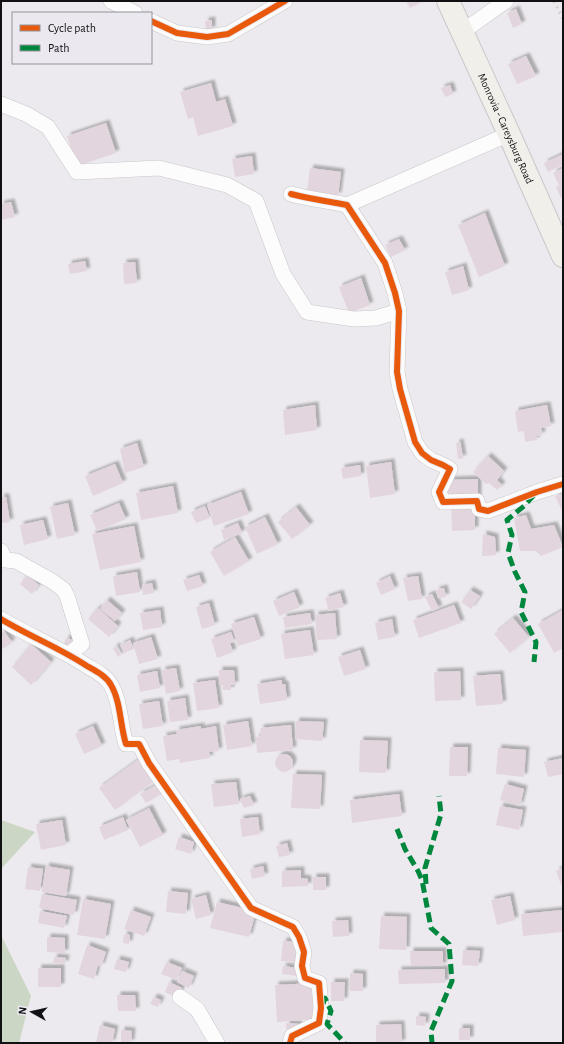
<svg xmlns="http://www.w3.org/2000/svg" width="564" height="1044" font-family="'Alegreya Sans',sans-serif">
	<defs>
		<filter id="shadow"><feDropShadow dx="3.5" dy="-3.5" stdDeviation="1" flood-color="#0004"/></filter>
	</defs>
	<rect width="100%" height="100%" fill="#eceaee"/>
	<path fill="#ccd6c4" d="M1,820L35,832L1,869Z
		M1,935L31,996L19,1043H1Z"/>
	<path fill="#e3d5de" filter="url(#shadow)" d="M406,1H419L420,3L410,8Z
		M516,9L522,24L513,28L507,13Z
		M212,20V30H206L205,21Z
		M526,56L536,76L517,84L508,64Z
		M211,83L216,102L225,99L233,126L198,136L193,117L188,119L180,92Z
		M450,85L453,94L445,97L441,88Z
		M106,123L116,153L77,166L67,136Z
		M563,154V164L548,172L544,163Z
		M252,156L254,174L235,177L232,159Z
		M310,168L341,172L338,196L307,192Z
		M563,168V183L559,185L553,173Z
		M563,184V197L561,198L556,187Z
		M11,202L15,217L1,220V204Z
		M485,213L505,266L479,277L458,225Z
		M399,239L405,250L391,257L385,245Z
		M85,261L87,271L70,274L68,264Z
		M135,262L137,283L124,284L123,263Z
		M463,266L469,290L452,295L445,272Z
		M361,278L370,305L349,313L339,287Z
		M315,405L317,430L285,435L283,410Z
		M547,405L551,426L541,428L542,435L536,436L537,440L525,442L524,431L518,432L515,411Z
		M460,442L463,458L458,459L456,443Z
		M137,443L144,467L125,473L120,449Z
		M488,456L504,471L497,480L502,485L497,490L489,483L486,484L473,472Z
		M391,462L395,494L370,498L366,466Z
		M115,464L123,483L93,496L85,476Z
		M360,465L361,476L343,479L341,468Z
		M478,479V499L448,500L447,480Z
		M173,486L178,513L141,520L136,493Z
		M241,492L249,514L214,526L207,505Z
		M563,493V513L555,496Z
		M1,497H6L10,522L1,523Z
		M68,503L75,535L57,539L50,507Z
		M119,503L126,519L97,531L90,515Z
		M451,503H475V530L452,531Z
		M205,506L210,518L196,523L191,512Z
		M296,507L310,525L292,539L278,522Z
		M526,515L531,529L554,525L563,547L541,556L536,551H520L514,518Z
		M265,517L278,544L257,554L245,527Z
		M43,520L48,539L24,545L20,525Z
		M238,523L242,533L224,540L221,530Z
		M134,526L141,562L100,570L92,534Z
		M483,534L495,537L496,555L482,556Z
		M235,537L249,561L224,576L210,552Z
		M137,572L140,592L116,596L113,576Z
		M27,575L39,585L32,594L20,584Z
		M199,575L203,586L187,591L183,580Z
		M390,576L395,589L381,595L376,583Z
		M418,576L422,599L408,601L403,578Z
		M152,583L154,593L143,595L142,585Z
		M444,588L446,597L438,598L436,590Z
		M470,590L480,596L471,609L461,602Z
		M294,592L300,607L279,616L273,601Z
		M340,593L344,607L329,611L325,598Z
		M432,594L439,608L432,611L425,597Z
		M107,600L122,613L115,621L100,609Z
		M209,603L215,625L202,629L196,607Z
		M454,605L461,623L419,638L413,620Z
		M98,608L118,626L109,637L88,619Z
		M160,610L162,627L143,630L140,613Z
		M563,610V648L554,653L538,624Z
		M310,613L312,624L285,628L283,617Z
		M335,613L337,639L317,640L315,615Z
		M254,617L261,639L238,646L231,624Z
		M513,618L529,637L510,653L494,634Z
		M392,619L395,637L378,640L375,623Z
		M310,630L314,655L285,659L281,634Z
		M4,631L12,642L1,650V633Z
		M231,632L235,642L230,643L233,652L217,658L211,639Z
		M151,637L158,659L139,664L133,643Z
		M66,638L76,641L73,650L63,647Z
		M130,640L134,649L124,653L120,645Z
		M31,644L51,662L31,685L12,667Z
		M117,646L121,655L118,657L113,648Z
		M360,650L366,669L344,676L338,657Z
		M176,668L180,691L166,694L162,670Z
		M219,670H234L235,685H231V690H223V685H219Z
		M157,671L160,688L140,692L137,675Z
		M460,671L461,700L435,701L434,672Z
		M500,674L503,704L476,706L473,676Z
		M215,680L219,708L197,711L193,683Z
		M282,680V684H285L287,700L260,704L257,684Z
		M185,698L188,720L170,722L167,701Z
		M159,701L163,726L143,729L139,704Z
		M248,721L252,746L227,750L223,725Z
		M296,721L324,722L322,741L295,739Z
		M291,725L293,750L257,753L256,737L261,736L260,728Z
		M93,726L102,746L84,754L75,734Z
		M201,726V729L216,726L219,751L209,752L210,758L180,763L179,759L167,761L163,736L177,734L176,730Z
		M360,740L388,741L386,773L359,772Z
		M450,747H468L467,776H449Z
		M498,748L526,750L524,777L496,774Z
		M275 763a9 9 0 1 1 18 0a9 9 0 1 1-18 0Z
		M563,758V774L548,777L544,762Z
		M139,759L155,780L115,810L99,788Z
		M293,774L322,775L320,809L291,808Z
		M236,782L239,804L214,807L211,784Z
		M158,784L163,793L146,803L140,794Z
		M505,784L524,789L520,806L500,800Z
		M399,794L402,816L352,823L350,800Z
		M250,796L254,805L244,808L240,799Z
		M500,806L523,810L519,830L496,825Z
		M149,808L163,835L140,847L126,820Z
		M123,817L128,830L104,840L99,827Z
		M258,817L260,834L242,837L240,819Z
		M62,820L66,845L41,850L36,824Z
		M179,837L194,842L191,854L175,849Z
		M287,843L290,855L279,857L276,846Z
		M46,866L70,870L66,896L42,892Z
		M263,866L265,876L252,879L250,869Z
		M28,867L43,869L40,891L25,889Z
		M563,868V884L561,885L556,871Z
		M301,870V878L308,879V886L282,887V871Z
		M313,877H326V890H313Z
		M168,891L188,893L186,914L166,912Z
		M42,894L77,900L74,915L39,908Z
		M206,895L211,915L196,919L191,899Z
		M510,896L515,920L497,925L491,900Z
		M83,899L111,904L105,939L77,935Z
		M217,902L256,911L249,937L210,928Z
		M131,910L151,917L144,936L124,929Z
		M563,910V932L523,936L521,914Z
		M40,911L67,916L64,928L38,923Z
		M381,916L407,917L406,950L379,949Z
		M348,920L349,936L333,937L332,921Z
		M124,934L130,935L129,944L123,943Z
		M47,937L65,938V953L47,952Z
		M283,941L299,942L297,962L281,961Z
		M87,945L106,952L101,967L98,965L94,979L78,974Z
		M463,950L480,951L478,966L462,965Z
		M410,951H443V966H411Z
		M54,957L66,958L65,964L53,963Z
		M117,959L129,962L126,972L114,969Z
		M167,962L182,968L177,980L161,974Z
		M283,966L297,968L296,976L282,974Z
		M38,968H61V987H38Z
		M445,969V983L399,984L398,970Z
		M182,971L194,976L189,988L177,982Z
		M350,973L363,974V991H350Z
		M169,982L182,988L177,998L165,992Z
		M331,982H345L344,1001H331Z
		M315,983L317,1019L277,1022L275,985Z
		M117,995H135L136,1011H118Z
		M154,997L161,1000L158,1007L150,1004Z
		M416,1016L426,1017L425,1026L416,1025Z
		M286,1023L299,1024V1029H286Z
		M401,1024L402,1043H376V1025Z
		M100,1025L115,1029L112,1043H96Z
		M459,1028H470V1040H459Z
		M121,1030L132,1031L131,1043H121Z"/>
	<g fill="none" stroke-linecap="round" stroke-linejoin="round">
		<g stroke="#c8c7ca" stroke-width="16">
			<path id="street" d="M111,1L135,13
				M151,21L177,33L207,37L228,34L285,1
				M462,32L506,1
				M1,104L26,114L48,127L77,172L159,168L227,185L256,201L283,274L307,312L354,319L376,318L399,311
				M291,194C309,199 328,201 347,205L385,263L395,293L399,311L397,372L400,389L415,442L422,453L431,460L443,465L450,469L439,492L443,502L477,501L479,509L488,511L537,492L563,484
				M347,205L509,134
				M1,551L5,560L16,561L52,581L64,590L67,596L82,644L69,654
				M1,619C29,636 60,648 87,666C96,671 106,676 111,685C121,702 120,726 126,744H139L149,763L251,908L293,927L299,937L304,952L302,966L305,978L319,983L321,1008L319,1023L292,1036L290,1043
				M180,997L197,1009L217,1043"/>
		</g>
		<g stroke="#c8c7ca" stroke-width="24">
			<g id="secondary">
				<path id="s1" d="M448,1L509,134L563,256"/>
			</g>
		</g>
		<use href="#street" stroke="#fcfcfc" stroke-width="15"/>
		<use href="#secondary" stroke="#f1efea" stroke-width="22"/>
		<path stroke="#d1d0d1" stroke-width="3" stroke-dasharray="2 4" stroke-linecap="butt" d="M554,1L563,19"/>
		<path stroke="#00873e" stroke-width="5" stroke-dasharray="10 5" stroke-linecap="butt" d="M534,495L524,506L507,520L512,535L508,553L515,572L525,592L521,612L536,642L534,662
			M397,829L405,849L418,871L422,880L431,928L449,944L452,981L431,1031L432,1043
			M426,884L425,868L441,814L439,796
			M323,1004L325,998L331,1011L327,1024L345,1043"/>
		<g stroke="#ebe8f0" stroke-width="8">
			<path id="cycleway" d="M151,21L177,33L207,37L228,34L285,1
				M291,194C309,199 328,201 347,205L385,263L395,293L399,311L397,372L400,389L415,442L422,453L431,460L443,465L450,469L439,492L443,502L477,501L479,509L488,511L537,492L563,484
				M1,619C29,636 60,648 87,666C96,671 106,676 111,685C121,702 120,726 126,744H139L149,763L251,908L293,927L299,937L304,952L302,966L305,978L319,983L321,1008L319,1023L292,1036L290,1043"/>
		</g>
		<use href="#cycleway" stroke="#e8590c" stroke-width="6"/>
	</g>
	<g text-anchor="middle" dominant-baseline="central" stroke-width="3" stroke-linejoin="round" paint-order="stroke">
		<g font-size="11" fill="#111013" stroke="#ebe8f0">
			<text stroke="none"><textPath href="#s1" startOffset="140">Monrovia - Careysburg Road</textPath></text>
		</g>
	</g>
	<rect width="564" height="1044" fill="none" stroke="#111013" stroke-width="4"/>
	<rect x="12" y="12" width="140" height="52" fill="#ebe8f0" stroke="#949298"/>
	<rect x="20" y="25" width="20" height="6" fill="#e8590c" stroke="#949298"/>
	<text x="48" y="32" font-size="12" fill="#111013">Cycle path</text>
	<rect x="20" y="45" width="20" height="6" fill="#00873e" stroke="#949298"/>
	<text x="48" y="52" font-size="12" fill="#111013">Path</text>
	<g transform="translate(32 1012) rotate(278)" stroke="#ebe8f0" stroke-width="3" paint-order="stroke">
	<path d="M0-3L7 15L0 10L-7 15Z" fill="#111013"/>
	<text y="-6" font-size="11" font-weight="bold" text-anchor="middle" fill="#111013">N</text>
	</g>
</svg>
